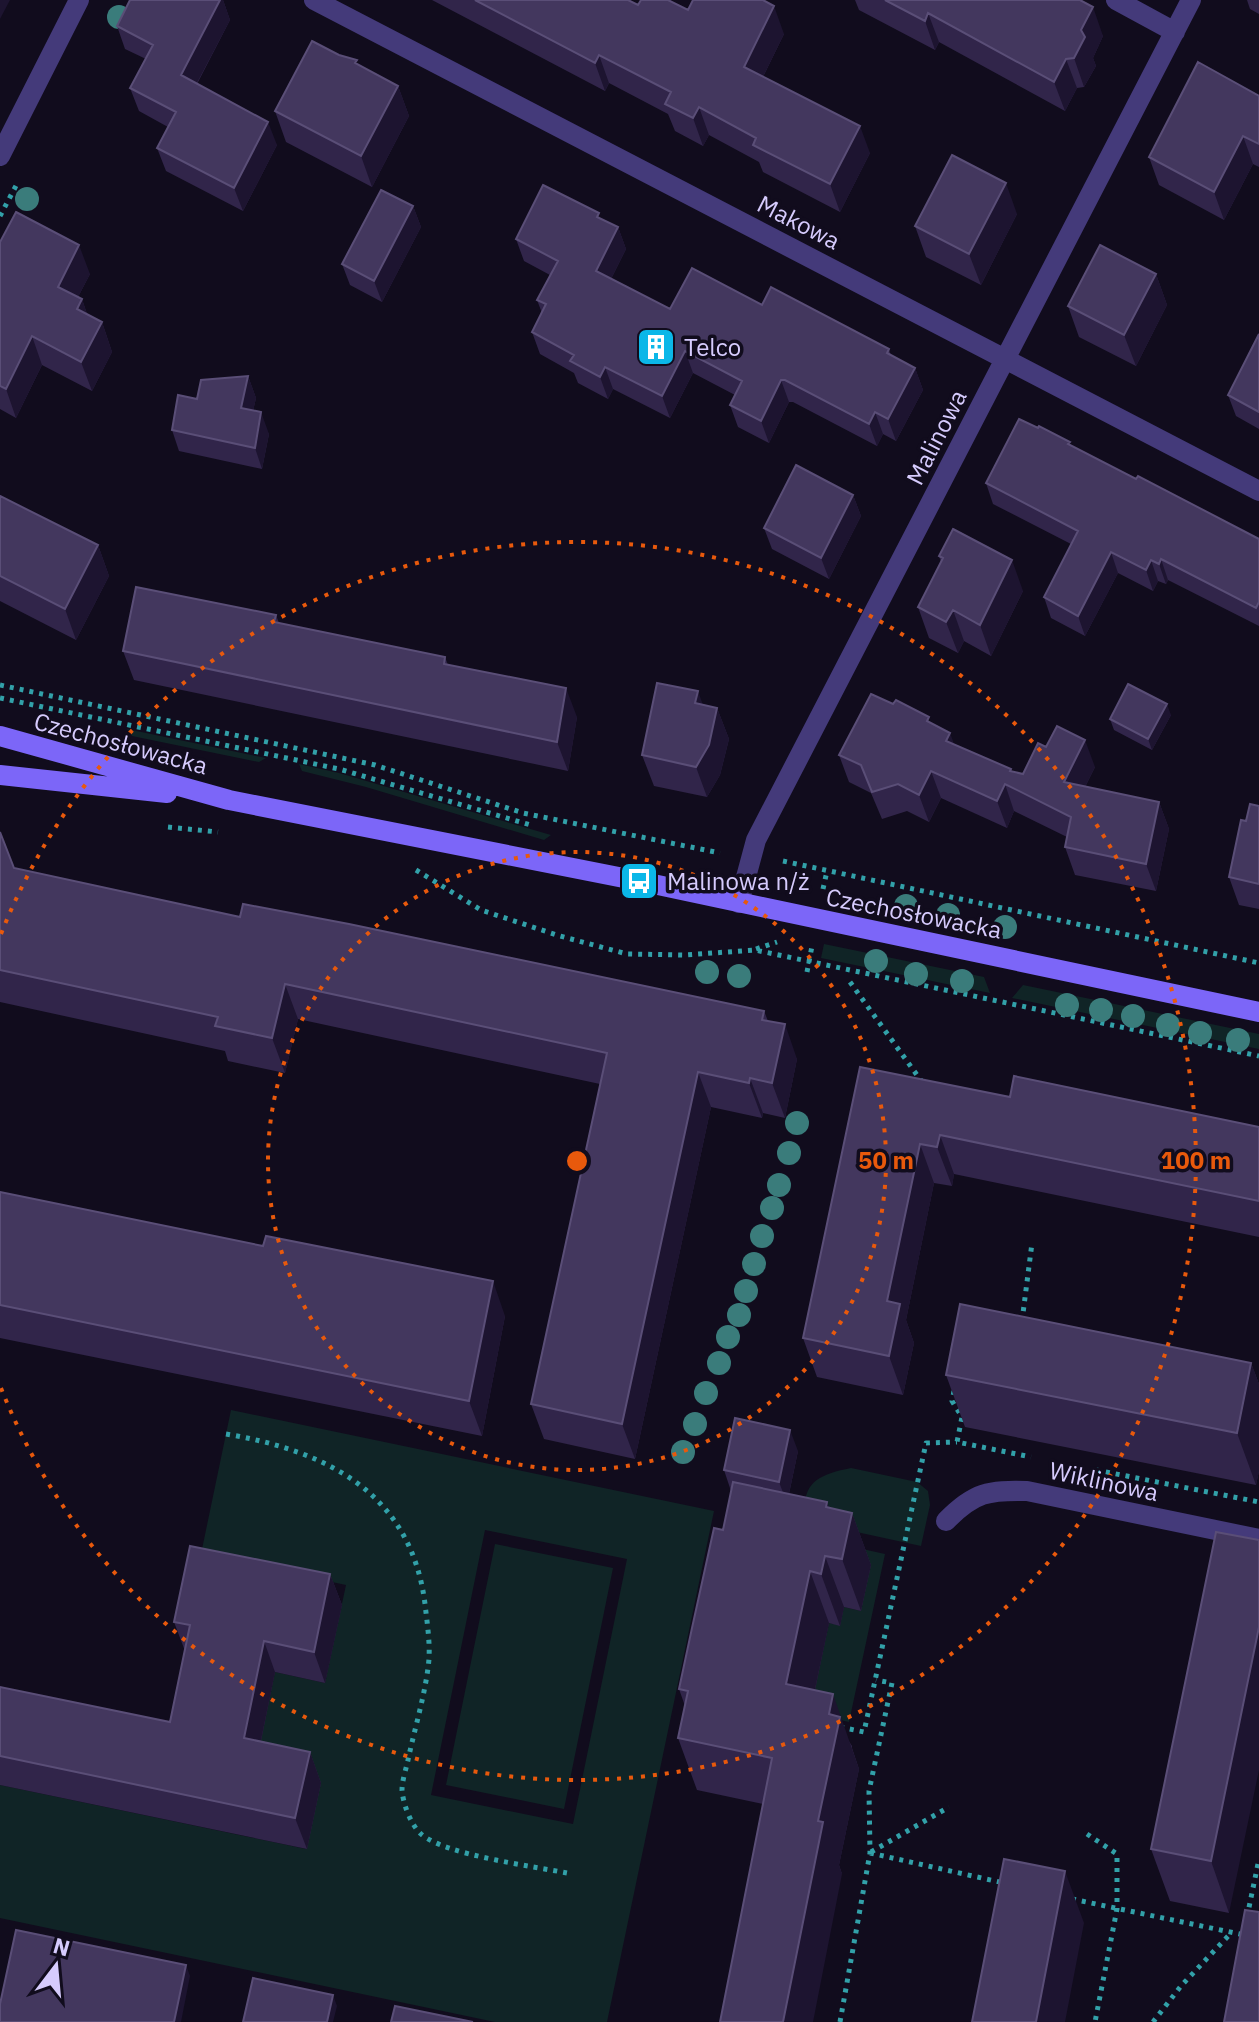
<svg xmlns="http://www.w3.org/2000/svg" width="1259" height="2022" font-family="'IBM Plex Sans',sans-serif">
	<rect width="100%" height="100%" fill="#110c1d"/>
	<path fill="#102426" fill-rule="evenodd" d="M127,729L266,758L259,762L132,736Z
		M299,764L339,773L551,835L544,840L366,787L302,771Z
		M824,944L984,977L990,993L821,958Z
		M1023,985L1259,1034V1049L1012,998Z
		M231,1410L714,1511L607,2022H495L0,1918V1785L306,1849L255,1769L275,1672L325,1683L346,1585L201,1554ZM485,1530L627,1559L573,1824L431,1795Z
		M851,1468L917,1482L928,1491L930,1505L921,1546L806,1521C800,1483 817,1475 851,1468Z
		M817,1539L885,1554L849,1722L810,1713L829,1623L840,1625L844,1607L861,1611Z
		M495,1544L613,1568L564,1809L446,1785Z"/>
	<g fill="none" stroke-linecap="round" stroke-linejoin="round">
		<path stroke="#32a1a9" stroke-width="5" stroke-dasharray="4 6" stroke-linecap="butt" d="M0,216L18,182
			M0,685L375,765L523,813L720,853
			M0,698L339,769L534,826
			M168,827L218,832
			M783,861L1259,963
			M416,870L481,910L560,936L627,954L685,955L755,950L1259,1056
			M823,889L827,871
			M756,949L777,942
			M807,972L812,946
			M850,982L922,1082
			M1022,1321L1032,1243
			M954,1391L952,1401L962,1417L957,1442L1031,1457
			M226,1434C327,1451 411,1493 425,1604C427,1622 430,1641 429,1659C426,1692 415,1727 408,1760C406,1769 402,1781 402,1790C403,1804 411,1825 421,1834C445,1855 532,1866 567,1873
			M1096,1470L1259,1502
			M840,1727L864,1732L926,1443L957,1442
			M1087,1834L1117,1854V1909L1095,2022
			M871,1852L949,1807
			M870,1853L1004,1883
			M1072,1899L1259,1938
			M1247,1917L1259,1859
			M840,2022L870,1853L869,1791L892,1683L876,1680
			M1153,2022L1181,1986L1231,1933"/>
		<path stroke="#443a7a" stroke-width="20" d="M314,0L1259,491
			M1116,0L1175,32
			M0,156L79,0
			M739,903L756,840L1191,0
			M946,1521C974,1492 989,1490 1027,1491L1259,1539"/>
		<path stroke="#7c66f8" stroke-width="20" d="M0,736L229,800L639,881L1259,1012
			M0,775L167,793"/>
	</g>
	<g fill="#3a7c7b">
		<circle cx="119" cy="17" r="12"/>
		<circle cx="27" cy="199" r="12"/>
		<circle cx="906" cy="906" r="12"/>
		<circle cx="948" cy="915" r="12"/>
		<circle cx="1005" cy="927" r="12"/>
		<circle cx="876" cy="961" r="12"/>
		<circle cx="707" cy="972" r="12"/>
		<circle cx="916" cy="974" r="12"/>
		<circle cx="739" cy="976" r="12"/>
		<circle cx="962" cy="981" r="12"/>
		<circle cx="1067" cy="1005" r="12"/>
		<circle cx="1101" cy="1010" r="12"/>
		<circle cx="1133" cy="1016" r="12"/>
		<circle cx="1168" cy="1025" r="12"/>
		<circle cx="1200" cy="1033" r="12"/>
		<circle cx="1238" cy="1040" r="12"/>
		<circle cx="797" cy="1123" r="12"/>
		<circle cx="789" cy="1153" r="12"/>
		<circle cx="779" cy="1185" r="12"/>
		<circle cx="772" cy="1208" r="12"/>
		<circle cx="762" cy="1236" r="12"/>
		<circle cx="754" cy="1264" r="12"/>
		<circle cx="746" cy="1291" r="12"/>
		<circle cx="739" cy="1315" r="12"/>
		<circle cx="728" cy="1337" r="12"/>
		<circle cx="719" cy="1363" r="12"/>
		<circle cx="706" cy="1393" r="12"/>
		<circle cx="695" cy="1424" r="12"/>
		<circle cx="683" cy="1452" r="12"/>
	</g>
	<path fill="#31254a" d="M130,0H223L230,20L197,84L277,145L243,211L166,171L157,148L168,127L139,111L130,88L146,59L125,49L117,26Z
		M432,0H628L638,5L688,10L784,34L763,77L870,153L840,212L763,172L759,162L709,135L703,146L675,131L668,114L609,83L605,91Z
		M855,0H1080L1103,36L1093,58L1096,66L1084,87L1077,88L1065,111L939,42L935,50L859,10Z
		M1247,0H1259V14L1250,9Z
		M359,65L398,86L409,116L372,187L286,142L275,111Z
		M1259,96V167L1253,164L1224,220L1159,185L1149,157Z
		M413,206L421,227L382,302L350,285L342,264Z
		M1017,214L981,285L926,257L915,226Z
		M601,219L618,227L626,249L611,279L670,309L762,305L889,349L891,356L915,368L923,390L896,441L883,434L877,446L793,402H789L769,443L738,427L730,405L735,395L693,373L670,418L613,389L608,399L578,383L574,373L540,354L532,332L542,313L537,300L550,275L524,261L516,239Z
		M0,242L90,274L78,297L82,299L87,314L102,322L112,352L92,391L42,365L16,418L0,409Z
		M1156,274L1167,305L1136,366L1079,337L1068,306Z
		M1259,334V429L1236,416L1228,395Z
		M248,376L256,398L253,411L269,434L262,469L179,451L172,430L197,399Z
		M1071,446L1259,539V626L1168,580L1166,584L1158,581L1153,591L1118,573L1085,636L1051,618L1044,597L1071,544L993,504L986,483Z
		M853,495L861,516L829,579L772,549L764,528Z
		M0,496L98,545L109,576L76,640L0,601Z
		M939,556L1023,591L991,656L964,641L958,653L929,638L918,607L941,562Z
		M276,615L279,623L445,657L448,665L577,717L568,771L134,680L123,651Z
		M703,705L717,708L729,739L720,775L707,797L654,786L642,755Z
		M1171,715L1152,750L1114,730L1110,719Z
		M931,723L954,744L1011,769L1012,772L1023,774L1095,767L1085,787L1159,802L1169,829L1156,891L1075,875L1065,847L1067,837L1014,811L1007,828L941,798L929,822L907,811L882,819L871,793L849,782L839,755Z
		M1259,806V909L1239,905L1229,877L1246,821Z
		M0,832L14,868L240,917L764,1011L768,1021L797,1059L785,1118L763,1113L762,1118L711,1107L635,1459L544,1439L531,1404L600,1084L298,1019L285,1073L228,1061L225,1051L0,1002Z
		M860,1067L1010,1097L1259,1127V1237L954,1174L952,1186L934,1183L906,1320L914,1343L903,1395L817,1377L803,1338Z
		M0,1192L505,1316L482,1436L0,1338Z
		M1251,1363L1259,1384V1471L1256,1485L965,1427L946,1375Z
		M798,1451L789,1494L827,1502L829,1508L852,1513L871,1565L861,1611L844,1607L840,1626L829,1623L815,1690L852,1746V1748L859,1769L839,1865L842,1874L763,1804L697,1790L678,1738L685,1706L679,1689L723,1530L731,1491L724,1470Z
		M1216,1532L1229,1913L1170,1901L1151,1849Z
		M330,1574L342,1605L325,1683L275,1672L261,1741L310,1752L321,1783L307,1849L0,1785V1687L170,1722L185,1651L174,1622Z"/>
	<path fill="#1d1430" d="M0,0H10L0,19Z
		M220,0H223L230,20L189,98L181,75Z
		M774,6L784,34L754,95L744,67Z
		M1093,7L1103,36L1093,58L1096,66L1084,87L1074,58L1081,30Z
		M928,13L939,42L935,50L925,21Z
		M599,55L609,83L605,91L595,63Z
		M1066,59L1077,88L1065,111L1054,82Z
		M398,86L409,116L372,187L361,156Z
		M699,107L709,135L703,146L693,118Z
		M268,122L277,145L243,211L234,188Z
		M860,126L870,153L840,212L830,184Z
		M1243,136L1253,164L1224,220L1214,192Z
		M1006,183L1017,214L981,285L969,254Z
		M413,206L421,227L382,302L374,281Z
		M618,227L626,249L604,293L596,271Z
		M79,245L90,274L68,316L58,287Z
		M1156,274L1167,305L1136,366L1124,335Z
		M82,299L92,329L77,309Z
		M102,322L112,352L92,391L81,362Z
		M32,336L42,365L16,418L6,389Z
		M685,351L693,373L670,418L662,396Z
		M605,367L613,389L608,399L600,377Z
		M915,368L923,390L896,441L888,419Z
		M248,376L256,398L249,429L241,408Z
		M781,380L789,402L769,443L761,421Z
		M261,412L269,434L262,469L255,448Z
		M875,412L883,434L877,446L869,424Z
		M853,495L861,516L829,579L821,558Z
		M98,545L109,576L76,640L65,609Z
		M1111,552L1118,573L1085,636L1078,616Z
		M1161,559L1168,580L1166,584L1159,564Z
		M1012,560L1023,591L991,656L980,625Z
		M1151,560L1158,581L1153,591L1146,570Z
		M953,610L964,641L958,653L946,622Z
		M566,688L577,717L568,771L557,742Z
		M698,691L709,722L695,703Z
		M1167,704L1171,715L1152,750L1148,739Z
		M717,708L729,739L720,775L707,797L696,767Z
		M950,733L960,760L946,741Z
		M1085,740L1095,767L1074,809L1064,782Z
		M931,771L941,798L929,822L919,795Z
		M1005,784L1014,811L1007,828L997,801Z
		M1159,802L1169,829L1156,891L1146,864Z
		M285,984L298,1019L285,1073L272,1038Z
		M785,1024L797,1059L785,1118L772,1083Z
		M698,1072L711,1107L635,1459L622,1424Z
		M750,1078L763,1113L762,1118L749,1083Z
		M940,1135L954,1174L952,1186L937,1147Z
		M920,1144L934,1183L906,1320L914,1343L903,1395L889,1356L887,1301Z
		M493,1281L505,1316L482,1436L469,1401Z
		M1251,1363L1259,1384V1471L1256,1485L1237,1433Z
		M790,1430L798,1451L787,1503L779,1482Z
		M827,1502L844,1549L852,1513L871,1565L861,1611L842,1559L826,1507Z
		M825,1556L844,1607L840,1626L821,1574Z
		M810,1571L829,1623L805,1736L786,1684Z
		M330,1574L342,1605L325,1683L314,1652Z
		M1259,1627V1770L1229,1913L1211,1861Z
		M264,1641L275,1672L255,1769L244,1738Z
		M833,1694L859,1769L839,1865L842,1874L813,2022H783L818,1821L829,1714Z
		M310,1752L321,1783L307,1849L295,1818Z
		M1065,1871L1084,1923L1065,2022H1036Z
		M186,1965L190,1976L181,2022H174Z
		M333,1995L337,2006L333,2022H327Z"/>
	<path fill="#43375e" stroke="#5a4e77" stroke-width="2" d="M130,0H220L181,75L268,122L234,188L157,148L176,112L130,88L153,45L117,26Z
		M475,0H628L638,5L641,0H668L688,10L693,0H763L774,6L744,67L860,126L830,184L753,145L756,138L699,107L693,118L665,104L671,92L599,55L595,63Z
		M885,0H1080L1093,7L1081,30L1085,37L1074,58L1066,59L1054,82L928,13L925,21Z
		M312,41L339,55L357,60L355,63L398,86L361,156L275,111Z
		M1198,62L1259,96V144L1243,136L1214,192L1149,157Z
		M952,155L1006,183L969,254L915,226Z
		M543,185L599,213L597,217L618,227L596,271L670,309L692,268L762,305L771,287L889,349L887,353L915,368L888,419L875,412L869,424L785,380H781L761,421L730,405L742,381L685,351L662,396L605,367L600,377L570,361L574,355L532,332L546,304L537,300L558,261L516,239Z
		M381,190L413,206L374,281L342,264Z
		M16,212L79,245L58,287L82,299L77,309L102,322L81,362L32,336L6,389L0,386V242Z
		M1100,245L1156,274L1124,335L1068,306Z
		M1259,334V412L1228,395Z
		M248,376L241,408L261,412L255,448L172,430L178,395L197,399L201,380Z
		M1019,419L1038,428L1039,426L1070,442L1068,444L1136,479L1138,476L1259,539V602L1256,608L1161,559L1159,564L1151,560L1146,570L1111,552L1078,616L1044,597L1078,531L986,483Z
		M796,465L853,495L821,558L764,528Z
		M0,496L98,545L65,609L0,576Z
		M953,529L1012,560L980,625L953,610L946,622L918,607L943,558L939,556Z
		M136,587L276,615L274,622L445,657L444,664L566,688L557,742L123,651Z
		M657,683L698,691L695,703L717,708L709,745L696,767L642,755Z
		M1128,684L1167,704L1148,739L1110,719Z
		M871,694L893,704L896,700L929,717L927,721L950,733L946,741L1011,769L1010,771L1023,774L1038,743L1046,747L1057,726L1085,740L1064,782L1159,802L1146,864L1065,847L1071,817L1005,784L997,801L931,771L919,795L898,784L872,792L861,765L839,755Z
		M1250,804L1259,806V884L1229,877L1241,820L1246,821Z
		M0,832L14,868L240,917L243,904L349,924L764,1011L762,1020L785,1024L772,1083L750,1078L749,1083L698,1072L622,1424L531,1404L607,1053L285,984L272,1038L215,1026L218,1017L0,970Z
		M860,1067L1010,1097L1014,1076L1259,1127V1201L940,1135L937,1147L920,1144L887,1301L900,1304L889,1356L803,1338Z
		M0,1192L263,1246L266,1236L493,1281L469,1401L0,1305Z
		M960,1304L1251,1363L1237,1433L946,1375Z
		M735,1418L790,1430L779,1482L724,1470Z
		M733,1482L827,1502L826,1507L852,1513L842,1559L825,1556L821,1574L810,1571L786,1684L833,1694L829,1714L840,1717L818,1821L823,1822L783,2022H720L772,1758L678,1738L688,1691L679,1689L692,1628L714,1528L723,1530Z
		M1216,1532L1259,1540V1627L1211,1861L1151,1849Z
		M190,1546L330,1574L314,1652L264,1641L244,1738L310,1752L295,1818L0,1756V1687L170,1722L190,1625L174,1622Z
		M1004,1859L1065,1871L1036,2022H972Z
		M1245,1910L1259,1912V2022H1224Z
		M16,1930L186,1965L174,2022H0V2004Z
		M253,1978L333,1995L327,2022H243Z
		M395,2006L473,2022H391Z"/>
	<g fill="none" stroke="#e8590c" stroke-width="4" stroke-dasharray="4 8">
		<circle cx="577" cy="1161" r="309"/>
		<path d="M1 934A619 619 0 1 1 1 1388"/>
	</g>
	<defs>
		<g id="building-square" transform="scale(2)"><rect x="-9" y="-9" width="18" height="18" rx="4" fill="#0bb7e8" stroke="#110c1d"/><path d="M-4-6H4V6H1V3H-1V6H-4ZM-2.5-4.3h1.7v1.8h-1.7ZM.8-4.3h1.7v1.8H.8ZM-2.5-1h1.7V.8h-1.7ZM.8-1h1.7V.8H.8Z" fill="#fff"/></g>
		<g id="bus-square" transform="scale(2)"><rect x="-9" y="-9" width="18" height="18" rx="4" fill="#0bb7e8" stroke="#110c1d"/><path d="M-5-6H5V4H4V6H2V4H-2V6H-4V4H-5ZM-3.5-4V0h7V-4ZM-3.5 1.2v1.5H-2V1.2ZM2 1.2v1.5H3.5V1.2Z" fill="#fff"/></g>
	</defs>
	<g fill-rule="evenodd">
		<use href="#building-square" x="656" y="347"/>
		<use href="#bus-square" x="639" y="881"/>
	</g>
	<g text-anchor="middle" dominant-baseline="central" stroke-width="7" stroke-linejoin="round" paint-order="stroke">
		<g font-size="24" fill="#d6cbfd" stroke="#110c1d">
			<text transform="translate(799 222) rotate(27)">Makowa</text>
			<text transform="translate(936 437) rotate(-63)">Malinowa</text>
			<text transform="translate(121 743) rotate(15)">Czechosłowacka</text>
			<text transform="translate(914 913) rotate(11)">Czechosłowacka</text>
			<text transform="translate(1104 1481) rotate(12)">Wiklinowa</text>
		</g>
		<g font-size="24" fill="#d6cbfd" stroke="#110c1d" text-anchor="start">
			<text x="684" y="347">Telco</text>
			<text x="667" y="881">Malinowa n/ż</text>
		</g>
	</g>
	<circle cx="577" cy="1161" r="12" fill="#e8590c" stroke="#110c1d" stroke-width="4"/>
	<g font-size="24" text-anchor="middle" font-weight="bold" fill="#e8590c" stroke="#110c1d" stroke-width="7" stroke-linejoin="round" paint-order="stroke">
		<text x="886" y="1169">50 m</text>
		<text x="1196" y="1169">100 m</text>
	</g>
	<g transform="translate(56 1966) rotate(16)" stroke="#110c1d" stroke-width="6" paint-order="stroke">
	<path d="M0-6L14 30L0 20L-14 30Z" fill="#d6cbfd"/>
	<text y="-12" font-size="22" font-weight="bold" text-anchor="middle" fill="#d6cbfd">N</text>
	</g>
</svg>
